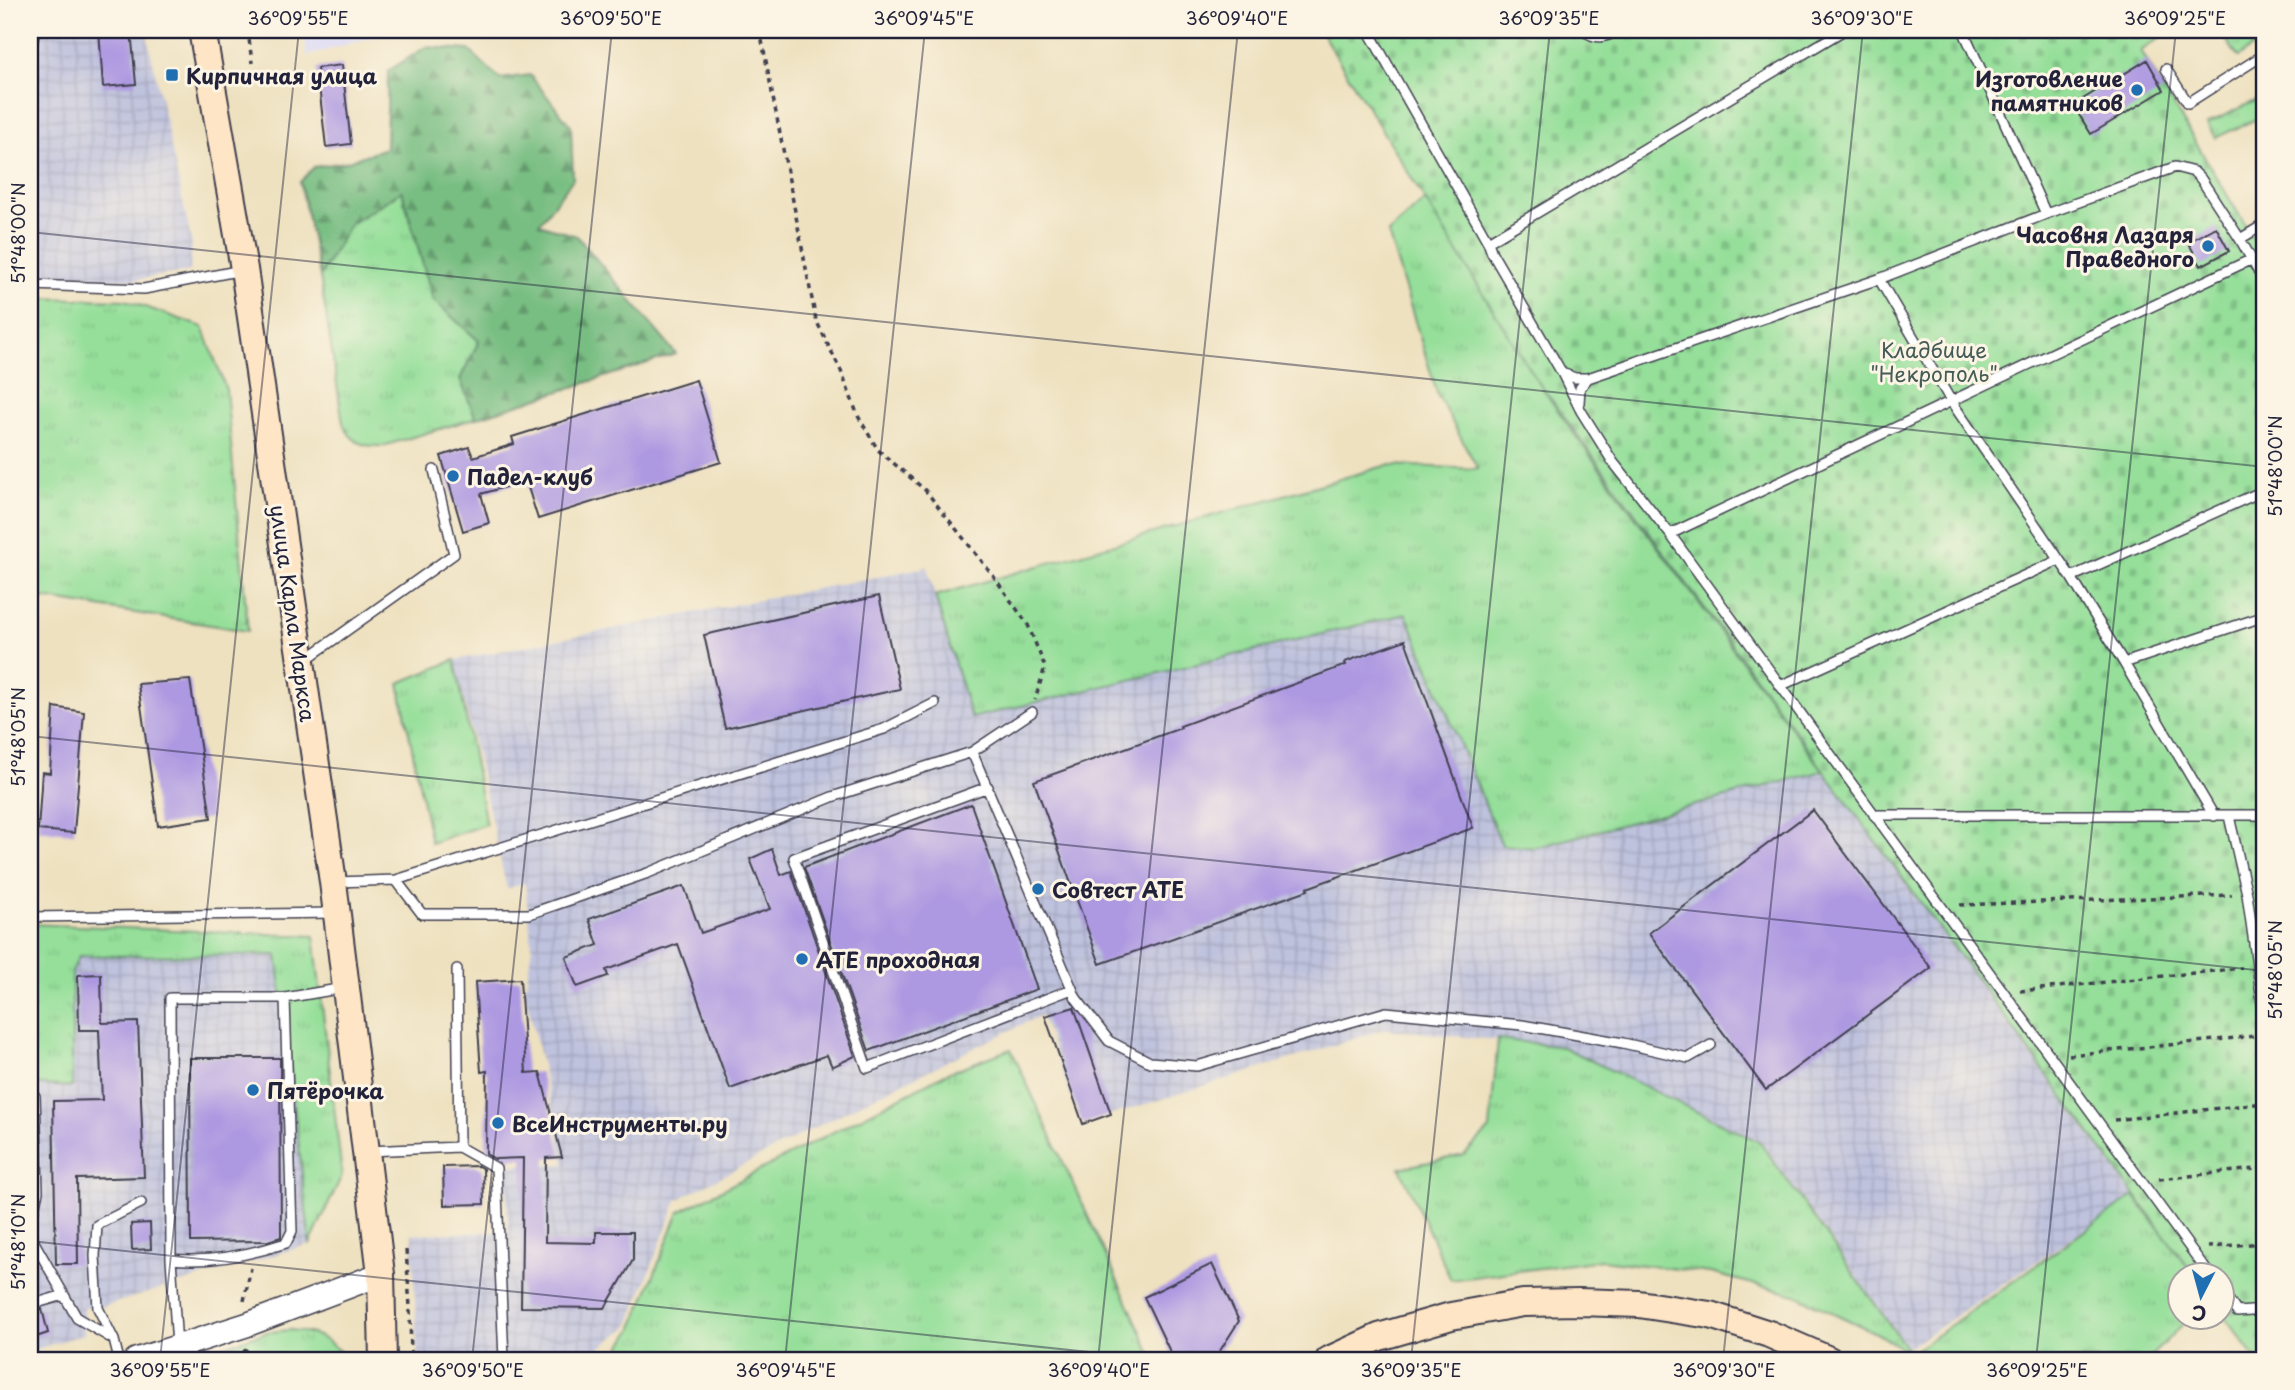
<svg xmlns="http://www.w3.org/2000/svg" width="2295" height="1390" font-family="'Playpen Sans',sans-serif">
	<defs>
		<pattern id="industrial-grid" width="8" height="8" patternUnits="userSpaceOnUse" patternTransform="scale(1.75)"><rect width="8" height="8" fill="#bfc2dd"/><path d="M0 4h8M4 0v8" fill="none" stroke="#a4a6bf"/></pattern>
		<pattern id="grass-tufts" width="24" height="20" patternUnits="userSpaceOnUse" patternTransform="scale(1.75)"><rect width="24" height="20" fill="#95df9a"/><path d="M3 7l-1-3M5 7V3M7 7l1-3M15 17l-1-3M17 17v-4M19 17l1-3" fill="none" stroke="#80bf86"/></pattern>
		<pattern id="forest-firs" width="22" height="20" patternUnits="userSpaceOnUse" patternTransform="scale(1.75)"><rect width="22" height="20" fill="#78be82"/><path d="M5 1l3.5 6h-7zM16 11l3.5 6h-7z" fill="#629a6c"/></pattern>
		<pattern id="cemetery-stones" width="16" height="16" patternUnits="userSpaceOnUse" patternTransform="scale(1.75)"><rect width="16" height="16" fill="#95df9a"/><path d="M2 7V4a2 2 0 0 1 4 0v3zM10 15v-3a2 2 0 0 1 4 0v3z" fill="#80bf86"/></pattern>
	</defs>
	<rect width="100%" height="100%" fill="#fcf5e5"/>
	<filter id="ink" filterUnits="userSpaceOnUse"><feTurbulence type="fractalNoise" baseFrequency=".0143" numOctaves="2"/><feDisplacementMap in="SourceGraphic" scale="14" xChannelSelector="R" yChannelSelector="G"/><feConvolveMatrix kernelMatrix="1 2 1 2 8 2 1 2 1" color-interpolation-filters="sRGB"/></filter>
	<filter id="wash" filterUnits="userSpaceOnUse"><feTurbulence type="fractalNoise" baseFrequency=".00686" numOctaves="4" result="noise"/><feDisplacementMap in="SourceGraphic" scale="28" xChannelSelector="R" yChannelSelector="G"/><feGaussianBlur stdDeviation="1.57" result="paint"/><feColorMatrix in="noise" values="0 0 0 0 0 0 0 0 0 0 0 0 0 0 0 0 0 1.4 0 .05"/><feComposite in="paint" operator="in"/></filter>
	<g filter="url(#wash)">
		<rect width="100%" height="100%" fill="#eee1c0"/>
		<path fill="#d7d7f8" d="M304,30H396L307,56Z"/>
		<path fill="url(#industrial-grid)" d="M30,30H146L192,244L190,271L135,280L30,273Z
			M927,567L971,718L1406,614L1502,845L1534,849L1823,771L2134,1196L1908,1348L1761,1141L1564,1047L1386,1029L1082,1124L1041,1015L858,1105L677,1200L628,1327L586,1358L418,1360L412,1234L508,1232L506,1165L565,1164L525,992L532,946L525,883L507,889L455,660Z
			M277,955L310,1244L98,1308H84V1334L30,1351V1084L72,1087V971L79,956Z"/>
		<path fill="url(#grass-tufts)" stroke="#5c806a" stroke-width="2" d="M2219,30H2250L2260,43L2238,57Z
			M2265,96V115L2215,138L2207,124Z
			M402,191L433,300L480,341L460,379L476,418L383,446C363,447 351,443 343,423L320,276L350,224Z
			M1425,200L1534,376L1572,431L1823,771L1534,848L1502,845L1406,614L971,718L935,596L1388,465L1478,469L1438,396L1388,233Z
			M30,298L125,300L203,327L226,390L248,631L42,598L30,685Z
			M455,660L486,824L431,843L399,683Z
			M30,924L314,936L342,1175L310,1244L277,955L79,956L72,972V1087L30,1084Z
			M1498,1039L1563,1047L1760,1142L1907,1349L1904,1350L1882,1336L1796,1295L1710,1273L1601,1260L1451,1280L1400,1168L1464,1155L1490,1129Z
			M1011,1049L1154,1360H612L632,1330L679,1212L947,1073Z
			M2134,1196L2193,1274H2180V1316L2190,1317L2147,1360H1920L1910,1354Z
			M291,1330C318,1333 330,1339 347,1360H180L267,1332Z"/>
		<path fill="url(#forest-firs)" stroke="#4d705e" stroke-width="2" d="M426,47L469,50L500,79L530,75L571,126L573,179L539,224L577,236L676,354L476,418L460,379L479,341L433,300L402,191L350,224L320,276L300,182L314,167L345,162L386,148L388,71Z"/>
		<path fill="url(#cemetery-stones)" stroke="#5c806a" stroke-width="2" d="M1320,30H2156L2161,37L2141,51L2265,258V1360H2257L2222,1313V1274H2193L1640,520L1534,376Z"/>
		<g id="blocks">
			<path fill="#ad99e1" d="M99,30H131L136,84L103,87Z
				M2147,60L2164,90L2091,134L2073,105Z
				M342,65L351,144L326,147L317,68Z
				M2216,227L2229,251L2201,266L2188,242Z
				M696,380L721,462L538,519L526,481L481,494L489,523L463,531L441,456L469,447L473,457L514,444L512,437Z
				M879,596L900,689L725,728L704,635Z
				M1405,640L1473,828L1307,888L1308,890L1100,964L1034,781L1181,728L1180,726L1346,665L1345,662Z
				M190,680L211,818L158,826L138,684Z
				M54,707L84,712L74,833L38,830L42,772L50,773Z
				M971,804L1037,989L869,1051L804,867Z
				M1813,810L1931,968L1766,1090L1649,933Z
				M772,849L781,875L791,871L855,1056L832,1067L827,1055L730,1089L678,944L606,970L608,976L577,987L566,957L598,945L589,919L684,886L701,933L770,909L750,859Z
				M101,974L102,1023L138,1022L144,1177L77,1179L78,1264H56L53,1101L102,1100L99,1030H79L78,975Z
				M520,979L526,1073L540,1072L562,1157L546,1158L545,1242L596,1243V1232H633V1260L605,1308L521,1307L523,1158L495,1159L486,1154L487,1071L481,1072L475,982Z
				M1074,1007L1111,1114L1083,1124L1045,1016Z
				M190,1058H280L281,1237L268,1241L191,1242Z
				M478,1166L483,1169L484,1204L444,1205L443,1167Z
				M150,1223L151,1249L132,1250L131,1224Z
				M1212,1264L1239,1321L1214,1360H1174L1144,1297Z
				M42,1309L48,1333L30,1339V1312Z"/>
		</g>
	</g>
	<g filter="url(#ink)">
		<use href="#blocks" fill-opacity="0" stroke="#413f4f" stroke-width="2"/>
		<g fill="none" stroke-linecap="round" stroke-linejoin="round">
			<g stroke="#413f4f" stroke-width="12">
				<path id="service" d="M1368,30L1488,242L1492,253L1562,373L1581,411L1613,462L1670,534L2209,1274
					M1583,30C1595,40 1606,38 1619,30
					M1963,30L2046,214
					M30,54L35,30
					M2166,69L2188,103L2265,54
					M2240,239L2265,224
					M1488,242L1844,30
					M1879,279L1951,401L2071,577L2124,663L2265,616
					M30,285L144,289L242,270
					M1562,373L1575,378H1588
					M1579,403L1580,388L1588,378L1879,279L2046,214L2175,167L2194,172L2201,179L2240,239L2265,283
					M1670,534L2252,259
					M2071,577L2265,490
					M305,660L454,554L434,470
					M2124,663L2214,816
					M1780,686L2059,560
					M972,752L1076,998L1109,1041L1150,1062L1197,1066L1386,1012L1522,1025L1623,1043L1688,1058L1711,1045
					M988,787L794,858L867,1068L1072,989
					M1874,815H2265
					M2229,816L2247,894L2265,1022
					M396,880L422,914H529L648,873L832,797L972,752L1032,712
					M336,882L396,880L884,729L935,703
					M30,917L335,913
					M459,1147L496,1168L504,1360
					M368,1151L459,1147L457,969
					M30,1226L38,1192L35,1096
					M30,1235L64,1295
					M171,1259L170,998H285L344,988
					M2222,1291L2237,1312L2265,1310
					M30,1305L64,1295L77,1318L113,1339
					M177,1345L171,1259C210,1263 249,1255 286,1243L292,1231L285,998
					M119,1360L114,1340L98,1308L95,1256L97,1225L141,1203"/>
			</g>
			<g stroke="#413f4f" stroke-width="26">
				<path id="tertiary" d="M136,1360L246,1325L381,1274"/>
			</g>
			<g stroke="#413f4f" stroke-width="30">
				<path id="secondary" d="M202,30L244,269L333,882L381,1274L383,1360
					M1329,1360L1379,1337L1451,1316L1523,1303L1579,1302L1639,1304L1710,1315L1769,1334L1829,1360"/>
			</g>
			<path stroke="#413f4f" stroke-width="3.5" stroke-dasharray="5 5" stroke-linecap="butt" d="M248,30L252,63
				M760,30L816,320L841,371L858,416L878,450L925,490L992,574L1028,625L1045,667L1035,700
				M2251,30L2253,33
				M1960,905L2232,895
				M2020,991L2242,968
				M2069,1055L2256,1036
				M2114,1120L2265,1103
				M2159,1179L2265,1168
				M2208,1247L2265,1243
				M406,1250L410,1307L411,1360
				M244,1301L251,1268
				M237,1360L247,1348"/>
			<use href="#service" stroke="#fff" stroke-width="9"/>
			<use href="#tertiary" stroke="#fff" stroke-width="23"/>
			<use href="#secondary" stroke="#fee5c5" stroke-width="26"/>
		</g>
	</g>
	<path fill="none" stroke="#22223b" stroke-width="2" stroke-opacity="0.45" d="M30,232L2265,467M30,736L2265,971M30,1241L1165,1360M160,1360L299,30M472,1360L612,30M785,1360L925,30M1098,1360L1238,30M1411,1360L1550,30M1723,1360L1863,30M2036,1360L2176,30"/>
	<g fill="#1f6fb2" stroke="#fcf5e5" stroke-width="2.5">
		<rect x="165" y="68" width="14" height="14" rx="3.5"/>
		<circle cx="2137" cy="90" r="7"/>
		<circle cx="2208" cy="246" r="7"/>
		<circle cx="453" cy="476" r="7"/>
		<circle cx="1038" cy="889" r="7"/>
		<circle cx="802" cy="959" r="7"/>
		<circle cx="253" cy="1090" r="7"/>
		<circle cx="498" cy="1123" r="7"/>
	</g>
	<g text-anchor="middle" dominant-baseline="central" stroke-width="6" stroke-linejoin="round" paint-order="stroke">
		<g font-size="21" font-weight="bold" fill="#22223b" stroke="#fcf5e5" text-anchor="start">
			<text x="186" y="75">Кирпичная улица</text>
			<text x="2123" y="78" text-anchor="end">Изготовление<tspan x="2123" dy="24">памятников</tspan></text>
			<text x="2194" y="234" text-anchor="end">Часовня Лазаря<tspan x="2194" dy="24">Праведного</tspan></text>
			<text x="467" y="476">Падел-клуб</text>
			<text x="1052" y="889">Совтест АТЕ</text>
			<text x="816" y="959">АТЕ проходная</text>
			<text x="267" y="1090">Пятёрочка</text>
			<text x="512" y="1123">ВсеИнструменты.ру</text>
		</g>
		<g font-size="21" fill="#445b58" stroke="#fcf5e5">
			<text x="1934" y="349">Кладбище<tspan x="1934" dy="24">"Некрополь"</tspan></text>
		</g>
		<g font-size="21" fill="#22223b" stroke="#fcf5e5">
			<text transform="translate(294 613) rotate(82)">улица Карла Маркса</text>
		</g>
	</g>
	<rect width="2295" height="1390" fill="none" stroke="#fcf5e5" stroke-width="77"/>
	<g transform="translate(2201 1296) rotate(186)"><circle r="33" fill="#fcf5e5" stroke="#a5a1a1" stroke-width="2"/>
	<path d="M0-5L12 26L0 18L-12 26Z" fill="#1f6fb2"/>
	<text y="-10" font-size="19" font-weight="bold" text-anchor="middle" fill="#22223b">С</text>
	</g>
	<rect x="38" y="38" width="2218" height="1314" fill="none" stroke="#22223b" stroke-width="2.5"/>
	<g font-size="18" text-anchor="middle" fill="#22223b">
		<text x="298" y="25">36°09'55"E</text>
		<text x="611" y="25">36°09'50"E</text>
		<text x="924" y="25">36°09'45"E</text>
		<text x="1237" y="25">36°09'40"E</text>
		<text x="1549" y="25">36°09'35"E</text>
		<text x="1862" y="25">36°09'30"E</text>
		<text x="2175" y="25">36°09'25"E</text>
		<text transform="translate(19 233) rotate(-90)" y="6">51°48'00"N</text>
		<text transform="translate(2276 466) rotate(-90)" y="6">51°48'00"N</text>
		<text transform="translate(19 737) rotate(-90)" y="6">51°48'05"N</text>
		<text transform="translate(2276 970) rotate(-90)" y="6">51°48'05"N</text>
		<text transform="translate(19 1242) rotate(-90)" y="6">51°48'10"N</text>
		<text x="160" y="1377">36°09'55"E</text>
		<text x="473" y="1377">36°09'50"E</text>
		<text x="786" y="1377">36°09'45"E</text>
		<text x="1099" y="1377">36°09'40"E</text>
		<text x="1411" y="1377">36°09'35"E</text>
		<text x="1724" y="1377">36°09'30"E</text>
		<text x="2037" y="1377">36°09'25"E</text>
	</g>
</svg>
